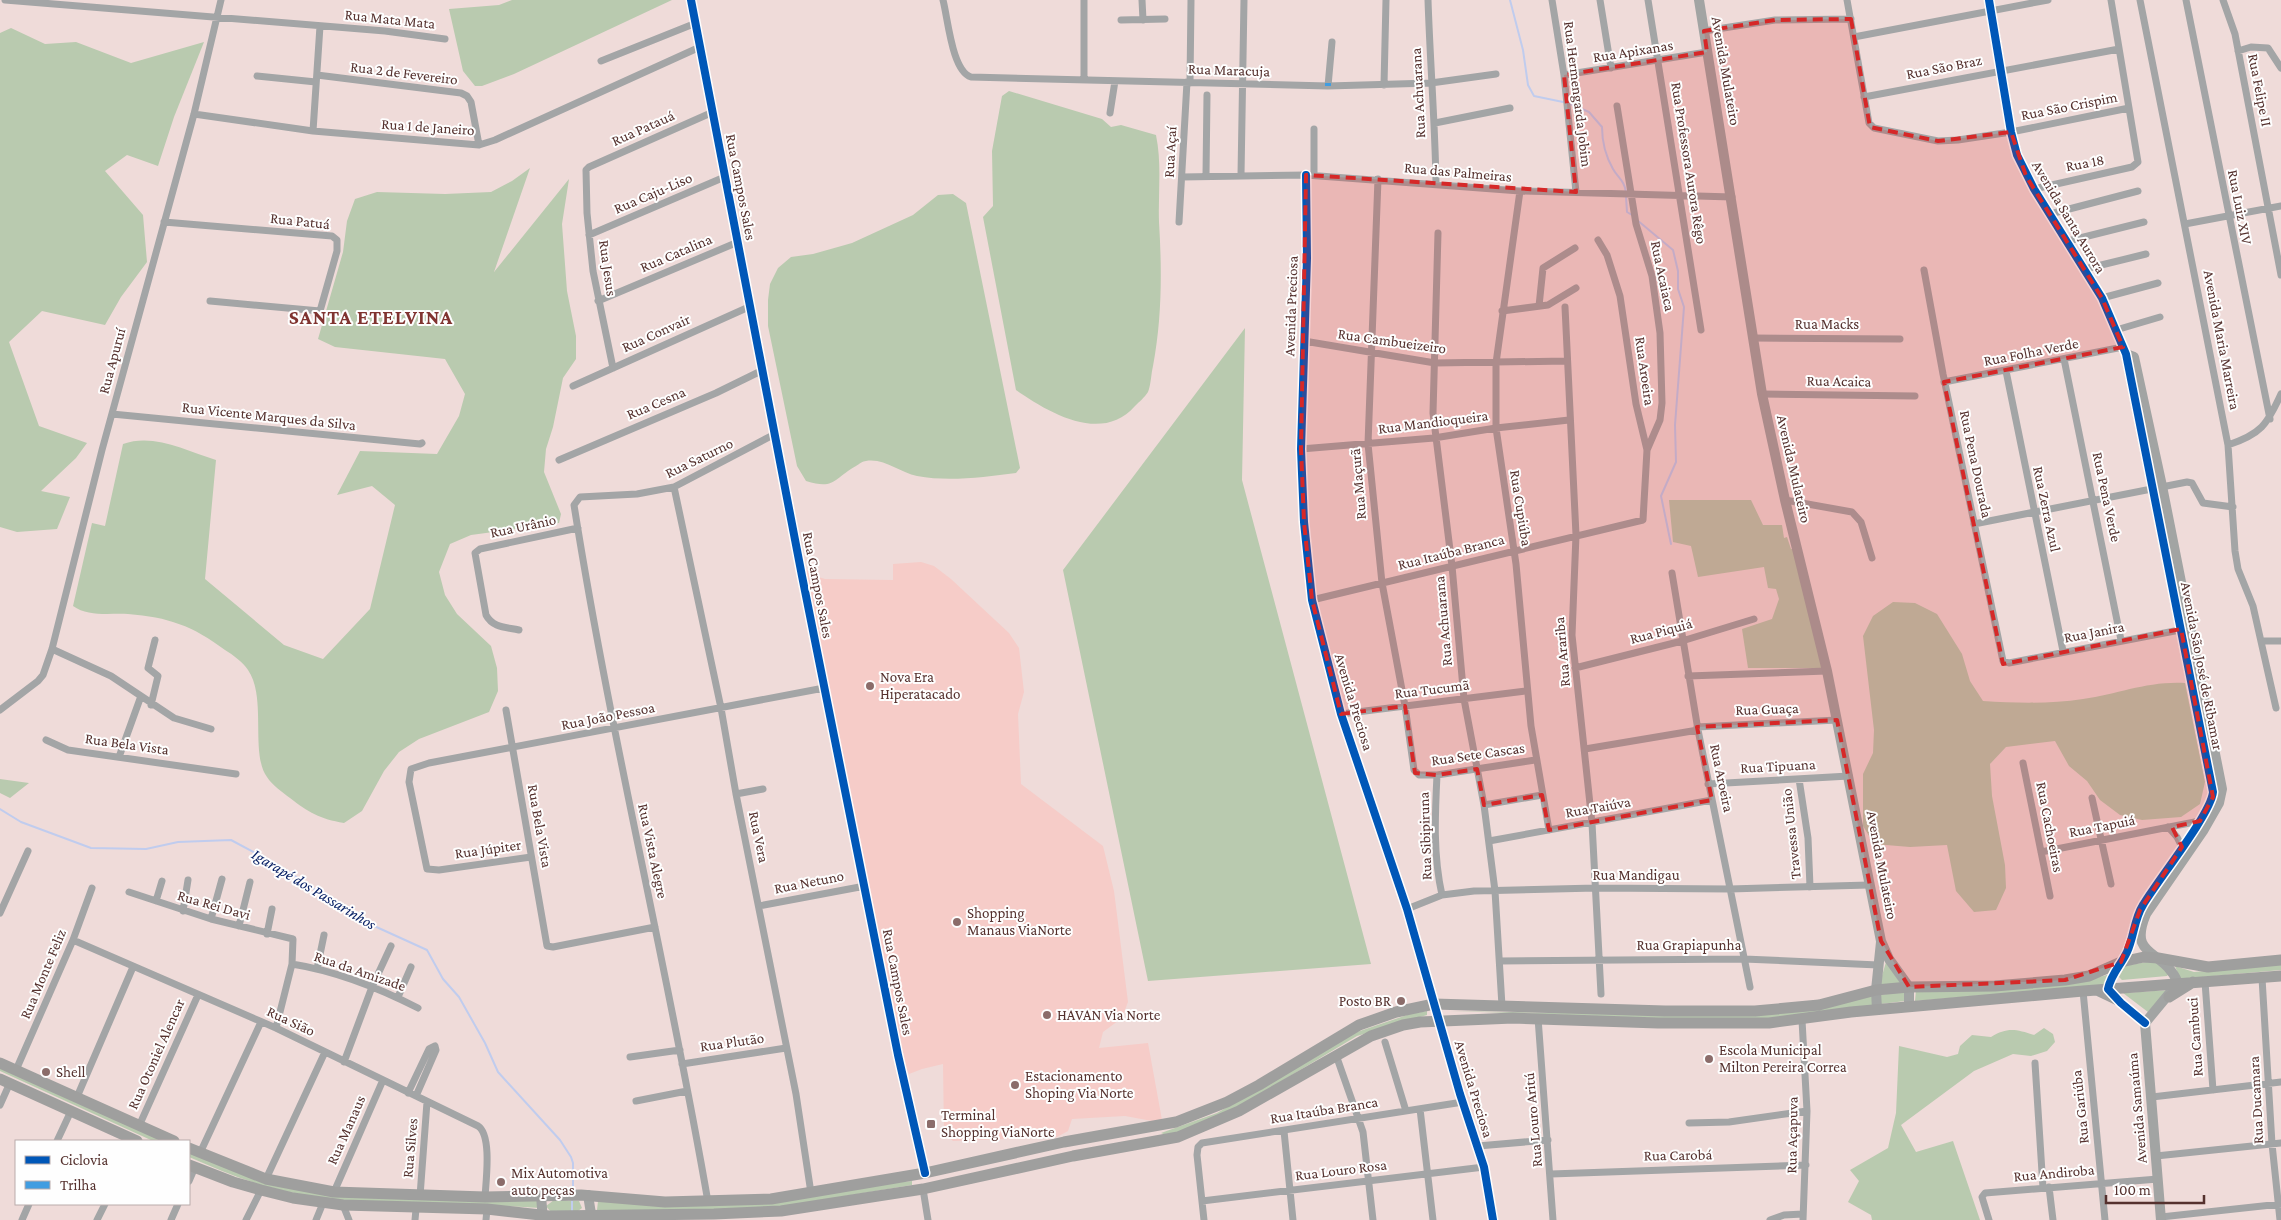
<svg xmlns="http://www.w3.org/2000/svg" width="2281" height="1220" font-family="'Crimson Pro',serif">
	<rect width="100%" height="100%" fill="#efdbd9"/>
	<path fill="#f6ccc8" d="M921,562L934,566L951,579L1009,633L1019,648L1024,692L1018,714L1021,784L1103,846L1114,891L1128,1002L1122,1018L1103,1032L1099,1048L1148,1043L1162,1120L1152,1121L1125,1116L1072,1119L1068,1131L1057,1137L953,1141L944,1133L943,1064L922,1069L909,1074L903,1063L804,567L812,575L825,579L893,580V564Z"/>
	<path fill="#b9caaf" d="M512,0H672L514,74L482,86H475L463,71L449,9L499,5Z
		M11,28L45,44L76,42L131,63L204,42L174,117L158,166L127,155L105,171L143,215L147,262L121,297L105,325L42,311L9,342L39,426L87,443L76,458L41,491L70,497L57,529L17,532L0,527V33Z
		M1009,91L1102,119L1111,127L1121,125L1156,135C1162,164 1158,193 1159,222C1162,271 1162,318 1153,366C1151,374 1151,385 1148,392C1145,397 1139,402 1135,406C1102,444 1049,413 1016,390L983,217L993,206L992,151L1002,96Z
		M530,168L494,272L569,179L562,224L567,291L576,336V359L563,378L553,427L546,449L544,472L561,514L559,523L471,535L450,544L439,572L445,595L457,614L491,646L497,668L498,691L489,712L419,739L399,752L384,771L362,811L344,823C320,819 308,812 290,798C282,792 272,785 267,777C250,754 267,697 248,670C243,662 233,655 225,650C193,626 168,617 128,614C109,613 88,617 73,606L92,523L105,526L123,444C154,433 186,451 216,460L205,579L284,645L323,659L370,609L395,505L372,486L337,495L360,451L437,454L459,416L465,394L445,359L335,347L318,339L343,252L347,221L355,199L377,192L445,194L491,192L512,181Z
		M953,194L966,203L1020,468L1016,473C984,477 949,482 917,476C900,473 885,458 866,461C863,461 859,464 856,466C833,479 835,490 806,481L797,466L768,326V300L770,284L778,268L791,257L813,254L852,243L913,215L938,195Z
		M1245,328L1242,480L1371,964L1148,981L1063,570Z
		M1669,500H1751L1763,525H1782L1784,538L1787,537L1791,549H1795L1822,668H1748L1742,629L1772,619L1779,599L1776,589L1768,588L1764,567L1698,577L1691,546L1673,542Z
		M1893,602L1915,603L1937,614L1962,654L1970,681L1983,701C2016,703 2050,704 2083,699C2119,694 2147,681 2185,683L2205,782L2200,804L2181,817L2142,820L2120,815L2100,800L2087,781L2069,766L2055,741L2006,747L1990,764L1992,796L2005,865L2006,888L1996,910L1974,912L1956,891L1947,845L1910,847L1874,844L1863,826V774L1873,753L1874,730L1863,636L1873,616Z
		M0,779L29,783L10,798L0,793Z
		M2157,960L2169,973L2167,976L2122,980L2119,977L2125,966Z
		M1886,962L1901,984L1879,986Z
		M2281,964V970L2180,979L2175,966L2194,972Z
		M2110,974L2106,985L1915,1001L1916,990L2089,980Z
		M2170,990L2148,1012L2123,993Z
		M1902,992L1906,993L1905,1001L1881,1004L1879,995Z
		M1874,995V1007L1769,1018L1682,1019L1450,1011L1682,1015Z
		M1427,1011V1015L1357,1036L1225,1115L1168,1136L1161,1133L1217,1113L1354,1033L1410,1014Z
		M2044,1028L2053,1034L2055,1042L2047,1051L2031,1056L2013,1054L1974,1071L1901,1125L1916,1152L1953,1141L1980,1220H1872L1871,1215L1848,1202L1859,1181L1850,1170L1888,1148L1896,1113L1899,1046L1947,1057L1958,1054L1960,1046L1972,1035L1991,1037C2007,1027 2016,1029 2034,1035Z
		M0,1065L166,1141H153L0,1071Z
		M189,1151L289,1187L540,1198V1208C457,1202 371,1209 289,1192C254,1185 221,1171 189,1157Z
		M912,1181V1185L785,1206L724,1210H597L598,1201L681,1204Z
		M554,1200L579,1201L582,1208L578,1211H550L546,1206Z"/>
	<g fill="none" stroke-linecap="round" stroke-linejoin="round">
		<path stroke="#c0ccee" stroke-width="2" d="M1510,0L1523,50L1528,85L1534,96L1563,102
			M1570,104L1589,112L1602,127C1602,142 1605,155 1613,169C1618,178 1625,181 1626,193
			M1626,197L1627,212L1632,215
			M1637,220L1673,250L1678,271V289L1684,307L1675,425L1676,462L1661,496L1671,544
			M0,809L21,822L91,848L146,849L178,842L231,840L278,865L361,920L427,950L443,979L459,997L485,1043L498,1072L560,1140L571,1157L573,1163V1192
			M572,1199V1212"/>
		<path stroke="#a3a5a6" stroke-width="7" d="M5,0L385,31L445,39
			M691,0L802,576L898,1055L925,1173
			M943,0C948,19 952,71 971,77L1328,86L1431,83L1496,74
			M1142,0L1143,20
			M1428,0C1430,61 1435,122 1436,183
			M1552,0L1564,75L1576,192
			M1600,0L1611,68
			M1648,0L1701,330
			M1847,0L1869,123L1874,128L1938,141L1958,140L2011,132L2129,108
			M2140,0L2228,445L2235,551L2238,569L2253,606L2276,708
			M2186,0L2270,419
			M2223,0L2235,34L2281,275
			M1121,20L1165,19
			M1704,31L1775,20L1851,19
			M1854,37L2048,0
			M2238,51L2251,47L2268,48L2281,68
			M601,61L696,23
			M317,75L461,93L467,96L471,102L479,145
			M1564,75L1707,52
			M257,76L316,82
			M1084,80V0
			M1190,83L1191,0
			M1384,85L1386,0
			M1328,86L1332,42
			M1864,97L2119,49
			M1617,106L1636,224L1652,276L1660,333L1662,403L1660,420L1647,450
			M1110,113L1115,81
			M194,114L313,131L479,145L495,140L700,47
			M1435,123L1510,108
			M1314,129V175
			M313,131L320,26
			M1206,175L1207,95
			M1241,175L1244,0
			M1306,175L1307,258L1301,449L1304,522L1312,600L1341,714L1407,909L1460,1094L1484,1167L1493,1220
			M1182,177L1306,175L1520,191L1732,197
			M1378,179L1368,444L1382,583L1405,706L1414,770L1419,775H1437L1535,760
			M2034,189L2132,167L2138,162L2111,0
			M1520,191L1496,363V428L1516,564L1531,726L1549,830
			M2050,214L2138,191
			M164,222L332,236L337,240V251L320,311L210,301
			M1179,222L1187,82
			M2185,224L2281,206
			M1438,233L1433,413L1452,566L1464,699L1484,805L1495,891L1502,1006
			M589,235L727,176
			M2068,241L2144,222
			M2085,269L2146,254
			M1924,270L1943,374L2003,661L2009,663L2185,629
			M2102,298L2158,283
			M598,301L738,242
			M1539,306L1543,268L1575,248
			M1565,307L1576,535L1572,635L1592,823L1601,994
			M1502,311L1548,305L1576,288
			M2116,330L2160,317
			M1753,338L1900,339
			M1304,341L1435,363L1567,361
			M2064,359L2121,640
			M613,368L593,271L587,213L586,170L589,167L713,112
			M2006,371L2063,651
			M1944,382L2123,347
			M573,386L751,306
			M1762,394L1915,396
			M112,414L420,444L422,443
			M2228,445C2261,434 2267,425 2281,394
			M1301,449L1434,438L1496,428L1569,420
			M559,460L716,393L763,370
			M674,487L721,708L736,794L796,1094L811,1193
			M1785,500L1852,512L1861,522L1872,558
			M1974,524L2187,482L2192,483L2203,503L2233,507
			M1672,573L1698,730L1750,987
			M1312,600L1643,520L1647,450L1636,404L1620,296L1607,255L1598,240
			M519,630C506,627 493,628 486,615L475,553L480,549L578,528
			M2261,641H2281
			M52,649L111,676L174,718L211,729
			M1575,668L1682,641L1754,619
			M1688,676L1827,671
			M151,705L158,676L148,668L155,640
			M0,710L38,681L43,675L52,649L102,450L194,114L221,0
			M506,710L547,946L553,947L655,927
			M1341,714L1526,691
			M1697,727L1837,720
			M46,740L68,750L236,774
			M1585,749L1698,730
			M119,757L141,696
			M2023,763L2050,896
			M1437,775C1435,815 1433,855 1442,895
			M1799,779L1808,838L1810,887
			M1708,784L1849,776
			M736,794L763,789
			M2092,798L2111,884
			M1484,805L1542,795
			M2168,827L2177,837L2182,847
			M1489,841L1712,800
			M2041,852L2200,821
			M531,857L439,870L427,869L409,782L411,769L429,763L824,688
			M129,892L211,919L293,939L292,964L276,1028
			M156,901L162,881
			M759,906L865,886
			M1407,909L1442,895L1474,891L1596,888L1730,889L1869,885
			M183,911L188,880
			M0,913L28,851
			M211,919L222,879
			M239,926L250,882
			M267,934L272,909
			M73,940L276,1028L478,1126C492,1135 486,1180 485,1197
			M1500,961L1744,959L1878,965
			M292,964C336,971 379,988 418,1008
			M317,969L324,935
			M2262,978L2272,1144L2280,1220
			M2205,982L2213,1090
			M2083,991L2105,1220
			M398,997L411,967
			M1538,1018L1553,1220
			M1802,1020L1807,1111L1803,1220
			M1385,1042L1406,1111
			M1336,1055L1363,1132L1373,1220
			M630,1057L680,1050
			M344,1062L372,987L391,946
			M2035,1063L2043,1188
			M682,1064L786,1048
			M16,1070L73,940L92,888
			M408,1093L429,1049L435,1046L436,1050L416,1096
			M77,1097L133,967
			M2152,1097L2281,1082
			M636,1101L687,1091
			M0,1105L9,1085
			M1420,1109L1433,1220
			M1689,1123L1729,1122L1807,1111
			M139,1126L198,995
			M1284,1131L1293,1220
			M57,1141L71,1111
			M1478,1146L1548,1140
			M200,1153L261,1022
			M2156,1156L2281,1143
			M1551,1174L1806,1165
			M266,1179L325,1052
			M189,1181L195,1167
			M2049,1187L2053,1220
			M923,1189L928,1220
			M334,1192L383,1080
			M420,1196L427,1102
			M1202,1201L1484,1167
			M708,1202C668,969 611,739 574,505L580,497L637,494L674,487L775,434
			M343,1205L349,1220
			M2161,1217L2281,1204
			M22,1220L29,1204
			M97,1220L105,1204
			M171,1220L178,1204
			M246,1220L261,1190
			M316,1220L323,1203
			M415,1220L416,1209
			M486,1220L487,1209
			M1204,1220L1197,1155L1198,1147L1202,1143L1463,1102
			M1770,1220L1784,1215L1803,1214
			M1989,1220L1982,1197L1985,1193L2158,1179"/>
		<path stroke="#a2a4a3" stroke-width="10" d="M1699,0L1762,394L1785,500L1827,671L1881,941L1889,959L1909,987V1007
			M1989,0L2011,132L2017,155L2034,189L2102,298L2126,354L2213,792C2211,814 2157,881 2143,905C2134,919 2134,937 2127,952C2121,965 2111,974 2108,989L2121,1003L2145,1023
			M2126,354L2134,357L2162,486L2222,789L2219,803L2203,831L2146,914C2127,959 2164,948 2178,983L2145,1023L2161,1220
			M1877,1010L1876,990L1881,942
			M588,1195L592,1220
			M541,1196L543,1220"/>
		<path stroke="#9f9f9e" stroke-width="11" d="M2097,990L2118,1000
			M2169,997L2193,982
			M0,1063L174,1141
			M0,1079L137,1141
			M189,1148L266,1179L334,1192L485,1197L581,1195L665,1202L771,1199L925,1173L1064,1142L1176,1122L1227,1102L1259,1085L1359,1025L1396,1012L1434,1004L1665,1011H1755L1819,1005L1876,990L1909,987L1995,986L2065,980L2089,976L2121,962L2144,957L2158,958L2208,967L2281,960
			M189,1165L233,1182L261,1190L293,1198L343,1205L487,1209L549,1216L714,1214L781,1211L923,1189L1073,1156L1178,1137L1239,1111L1371,1036L1403,1025L1420,1022L1513,1018L1658,1023H1769L1851,1012L2083,991L2281,976"/>
		<path stroke="#419de1" stroke-width="6" stroke-dasharray="12 6" stroke-linecap="butt" d="M1328,86V83"/>
		<g stroke="#fefefe" stroke-width="11">
			<path id="cycleway" d="M691,0L802,576L898,1055L925,1173
				M1989,0L2011,132L2017,155L2034,189L2102,298L2126,354L2213,792C2211,814 2157,881 2143,905C2134,919 2134,937 2127,952C2121,965 2111,974 2108,989L2121,1003L2145,1023
				M1306,175L1307,258L1301,449L1304,522L1312,600L1341,714L1407,909L1460,1094L1484,1167L1493,1220"/>
		</g>
		<use href="#cycleway" stroke="#0057b8" stroke-width="8"/>
	</g>
	<path fill="#d62828" fill-opacity="0.2" stroke="#d62828" stroke-width="4" stroke-dasharray="10 6" stroke-linejoin="round" d="M1851,19L1870,127L1938,141L2011,132L2026,176L2102,298L2123,347L1944,382L2003,664L2181,629L2213,797L2200,821L2172,827L2182,847L2140,910L2121,962L2065,980L1909,987L1881,941L1837,720L1697,727L1712,800L1549,830L1542,795L1484,805L1477,769L1437,775L1415,773L1405,706L1341,714L1312,600L1304,522L1301,449L1306,175L1576,192L1564,75L1707,52L1704,31L1775,20Z"/>
	<g fill="#8b6c6a" stroke="#fefefe" stroke-width="2">
		<circle cx="870" cy="686" r="5"/>
		<circle cx="957" cy="922" r="5"/>
		<circle cx="1401" cy="1001" r="5"/>
		<circle cx="1047" cy="1015" r="5"/>
		<circle cx="1709" cy="1059" r="5"/>
		<circle cx="46" cy="1072" r="5"/>
		<circle cx="1015" cy="1085" r="5"/>
		<rect x="926" y="1119" width="10" height="10" rx="2.5"/>
		<circle cx="501" cy="1182" r="5"/>
	</g>
	<g text-anchor="middle" dominant-baseline="central" stroke-width="4" stroke-linejoin="round" paint-order="stroke">
		<g font-size="15" fill="#55312e" stroke="#fefefe">
			<text transform="translate(390 19) rotate(6)">Rua Mata Mata</text>
			<text transform="translate(1633 51) rotate(-9)">Rua Apixanas</text>
			<text transform="translate(1944 67) rotate(-11)">Rua São Braz</text>
			<text transform="translate(1229 70) rotate(2)">Rua Maracuja</text>
			<text transform="translate(1726 71) rotate(80)">Avenida Mulateiro</text>
			<text transform="translate(404 73) rotate(7)">Rua 2 de Fevereiro</text>
			<text transform="translate(2260 90) rotate(79)">Rua Felipe II</text>
			<text transform="translate(1418 93) rotate(-93)">Rua Achuarana</text>
			<text transform="translate(1578 94) rotate(83)">Rua Hermengarda Jobim</text>
			<text transform="translate(2069 106) rotate(-11)">Rua São Crispim</text>
			<text transform="translate(428 127) rotate(4)">Rua 1 de Janeiro</text>
			<text transform="translate(643 128) rotate(-24)">Rua Patauá</text>
			<text transform="translate(1170 152) rotate(-87)">Rua Açaí</text>
			<text transform="translate(1689 163) rotate(81)">Rua Professora Aurora Rêgo</text>
			<text transform="translate(2085 163) rotate(-11)">Rua 18</text>
			<text transform="translate(1458 172) rotate(5)">Rua das Palmeiras</text>
			<text transform="translate(741 187) rotate(79)">Rua Campos Sales</text>
			<text transform="translate(653 193) rotate(-23)">Rua Caju-Liso</text>
			<text transform="translate(2240 207) rotate(79)">Rua Luiz XIV</text>
			<text transform="translate(2069 217) rotate(59)">Avenida Santa Aurora</text>
			<text transform="translate(300 221) rotate(6)">Rua Patuá</text>
			<text transform="translate(676 253) rotate(-23)">Rua Catalina</text>
			<text transform="translate(608 268) rotate(82)">Rua Jesus</text>
			<text transform="translate(1663 276) rotate(78)">Rua Acaiaca</text>
			<text transform="translate(1291 306) rotate(-88)">Avenida Preciosa</text>
			<text x="1827" y="324">Rua Macks</text>
			<text transform="translate(656 333) rotate(-24)">Rua Convair</text>
			<text transform="translate(2222 340) rotate(79)">Avenida Maria Marreira</text>
			<text transform="translate(1392 341) rotate(8)">Rua Cambueizeiro</text>
			<text transform="translate(2031 352) rotate(-11)">Rua Folha Verde</text>
			<text transform="translate(112 361) rotate(-75)">Rua Apuruí</text>
			<text transform="translate(1645 371) rotate(82)">Rua Aroeira</text>
			<text transform="translate(1839 381) rotate(1)">Rua Acaica</text>
			<text transform="translate(656 403) rotate(-23)">Rua Cesna</text>
			<text transform="translate(269 416) rotate(6)">Rua Vicente Marques da Silva</text>
			<text transform="translate(1433 422) rotate(-7)">Rua Mandioqueira</text>
			<text transform="translate(699 458) rotate(-26)">Rua Saturno</text>
			<text transform="translate(1976 464) rotate(78)">Rua Pena Dourada</text>
			<text transform="translate(1794 469) rotate(77)">Avenida Mulateiro</text>
			<text transform="translate(1358 484) rotate(-95)">Rua Maçurã</text>
			<text transform="translate(2107 497) rotate(78)">Rua Pena Verde</text>
			<text transform="translate(1521 508) rotate(81)">Rua Cupiúba</text>
			<text transform="translate(2047 509) rotate(78)">Rua Zerra Azul</text>
			<text transform="translate(523 526) rotate(-12)">Rua Urânio</text>
			<text transform="translate(1451 552) rotate(-14)">Rua Itaúba Branca</text>
			<text transform="translate(818 585) rotate(79)">Rua Campos Sales</text>
			<text transform="translate(1443 621) rotate(-95)">Rua Achuarana</text>
			<text transform="translate(1661 631) rotate(-15)">Rua Piquiá</text>
			<text transform="translate(2094 632) rotate(-11)">Rua Janira</text>
			<text transform="translate(1562 652) rotate(-95)">Rua Arariba</text>
			<text transform="translate(2202 666) rotate(79)">Avenida São José de Ribamar</text>
			<text transform="translate(1432 689) rotate(-7)">Rua Tucumã</text>
			<text transform="translate(1354 702) rotate(73)">Avenida Preciosa</text>
			<text transform="translate(1767 709) rotate(-2)">Rua Guaça</text>
			<text transform="translate(608 716) rotate(-11)">Rua João Pessoa</text>
			<text transform="translate(127 744) rotate(8)">Rua Bela Vista</text>
			<text transform="translate(1478 754) rotate(-8)">Rua Sete Cascas</text>
			<text transform="translate(1778 766) rotate(-3)">Rua Tipuana</text>
			<text transform="translate(1722 778) rotate(78)">Rua Aroeira</text>
			<text transform="translate(1598 807) rotate(-10)">Rua Taiúva</text>
			<text transform="translate(540 826) rotate(80)">Rua Bela Vista</text>
			<text transform="translate(2102 826) rotate(-11)">Rua Tapuiá</text>
			<text transform="translate(2050 827) rotate(79)">Rua Cachoeiras</text>
			<text transform="translate(1791 834) rotate(-96)">Travessa União</text>
			<text transform="translate(1425 836) rotate(-92)">Rua Sibipiruna</text>
			<text transform="translate(759 837) rotate(78)">Rua Vera</text>
			<text transform="translate(488 849) rotate(-8)">Rua Júpiter</text>
			<text transform="translate(653 851) rotate(78)">Rua Vista Alegre</text>
			<text transform="translate(1882 865) rotate(79)">Avenida Mulateiro</text>
			<text x="1636" y="875">Rua Mandigau</text>
			<text transform="translate(809 882) rotate(-11)">Rua Netuno</text>
			<text transform="translate(214 905) rotate(16)">Rua Rei Davi</text>
			<text x="1689" y="945">Rua Grapiapunha</text>
			<text transform="translate(360 971) rotate(19)">Rua da Amizade</text>
			<text transform="translate(43 974) rotate(-67)">Rua Monte Feliz</text>
			<text transform="translate(898 982) rotate(79)">Rua Campos Sales</text>
			<text transform="translate(291 1021) rotate(25)">Rua Sião</text>
			<text transform="translate(2195 1037) rotate(-94)">Rua Cambuci</text>
			<text transform="translate(732 1042) rotate(-8)">Rua Plutão</text>
			<text transform="translate(156 1054) rotate(-66)">Rua Otoniel Alencar</text>
			<text transform="translate(1474 1089) rotate(73)">Avenida Preciosa</text>
			<text transform="translate(2256 1100) rotate(-93)">Rua Ducamara</text>
			<text transform="translate(2080 1107) rotate(-96)">Rua Gariúba</text>
			<text transform="translate(2137 1108) rotate(-95)">Avenida Samaúma</text>
			<text transform="translate(1324 1110) rotate(-9)">Rua Itaúba Branca</text>
			<text transform="translate(1533 1120) rotate(-95)">Rua Louro Aritú</text>
			<text transform="translate(346 1130) rotate(-66)">Rua Manaus</text>
			<text transform="translate(1792 1135) rotate(-89)">Rua Açapuva</text>
			<text transform="translate(410 1148) rotate(-85)">Rua Silves</text>
			<text transform="translate(1678 1155) rotate(-1)">Rua Carobá</text>
			<text transform="translate(1341 1170) rotate(-7)">Rua Louro Rosa</text>
			<text transform="translate(2054 1173) rotate(-5)">Rua Andiroba</text>
		</g>
		<g font-size="15" fill="#55312e" stroke="#fefefe" text-anchor="start">
			<text x="880" y="677">Nova Era<tspan x="880" dy="17">Hiperatacado</tspan></text>
			<text x="967" y="913">Shopping<tspan x="967" dy="17">Manaus ViaNorte</tspan></text>
			<text x="1391" y="1001" text-anchor="end">Posto BR</text>
			<text x="1057" y="1015">HAVAN Via Norte</text>
			<text x="1719" y="1050">Escola Municipal<tspan x="1719" dy="17">Milton Pereira Correa</tspan></text>
			<text x="56" y="1072">Shell</text>
			<text x="1025" y="1076">Estacionamento<tspan x="1025" dy="17">Shoping Via Norte</tspan></text>
			<text x="941" y="1115">Terminal<tspan x="941" dy="17">Shopping ViaNorte</tspan></text>
			<text x="511" y="1173">Mix Automotiva<tspan x="511" dy="17">auto peças</tspan></text>
		</g>
		<g font-size="16" font-style="italic" fill="#092166" stroke="#fefefe">
			<text transform="translate(314 889) rotate(31)">Igarapé dos Passarinhos</text>
		</g>
		<g font-size="20" font-weight="bold" letter-spacing="1" fill="#803330" stroke="#fefefe">
			<text x="371" y="317">SANTA ETELVINA</text>
		</g>
	</g>
	<rect x="15" y="1140" width="175" height="65" fill="#fefefe" stroke="#baacab"/>
	<rect x="25" y="1156" width="25" height="8" fill="#0057b8" stroke="#baacab"/>
	<text x="60" y="1165" font-size="15" fill="#55312e">Ciclovia</text>
	<rect x="25" y="1181" width="25" height="8" fill="#419de1" stroke="#baacab"/>
	<text x="60" y="1190" font-size="15" fill="#55312e">Trilha</text>
	<path d="M2106 1195v8h98v-8" fill="none" stroke="#55312e" stroke-width="2.5"/>
	<text x="2114" y="1195" font-size="15" fill="#55312e" stroke="#fefefe" stroke-width="4" paint-order="stroke">100 m</text>
</svg>
